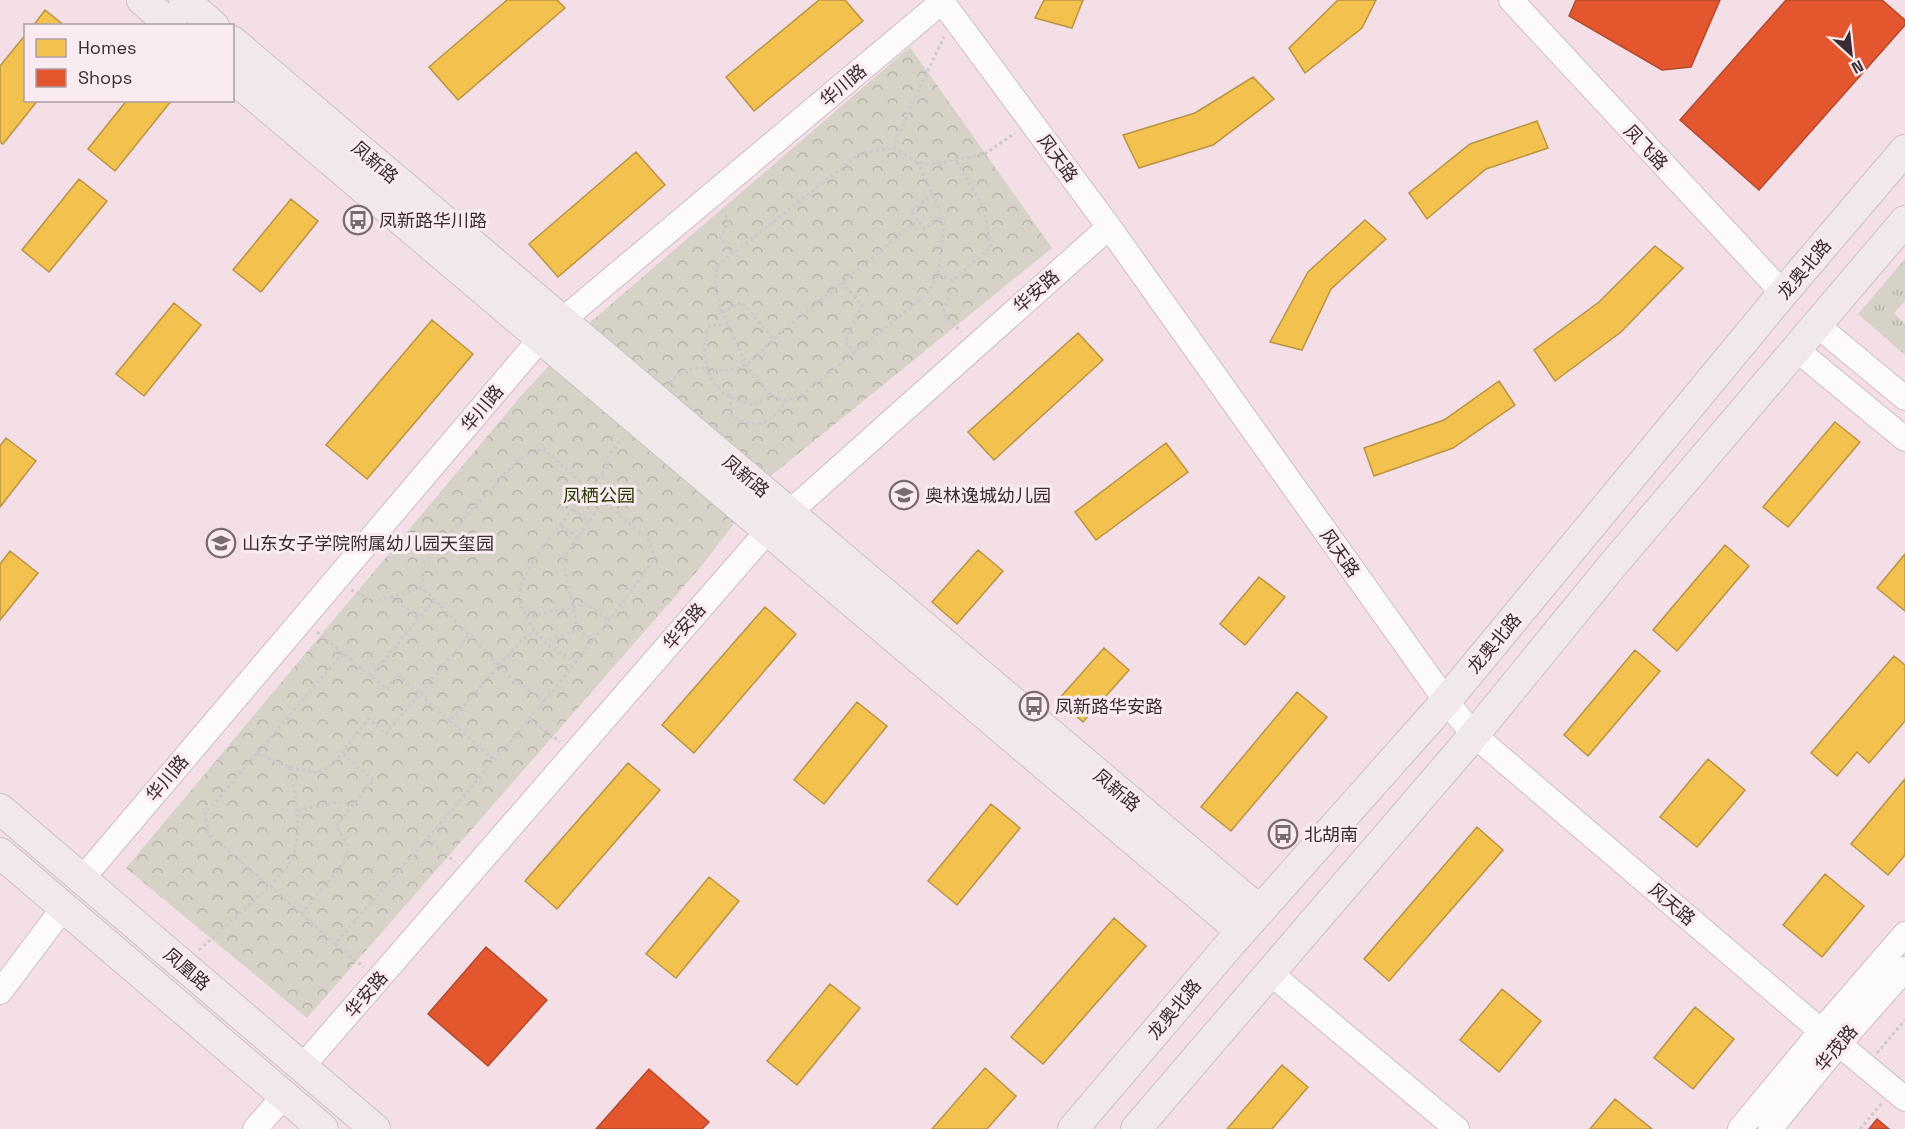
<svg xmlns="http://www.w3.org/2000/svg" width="1905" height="1129" font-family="'Space Grotesk','Noto Sans SC',sans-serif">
	<defs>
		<pattern id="grass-tufts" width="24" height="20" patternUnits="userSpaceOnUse" patternTransform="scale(1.5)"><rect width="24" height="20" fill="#d6d2c8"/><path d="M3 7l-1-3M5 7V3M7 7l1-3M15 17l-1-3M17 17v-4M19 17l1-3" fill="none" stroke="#b8b4ac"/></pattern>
		<pattern id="park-crowns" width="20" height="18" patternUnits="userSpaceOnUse" patternTransform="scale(1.5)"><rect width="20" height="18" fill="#d6d2c8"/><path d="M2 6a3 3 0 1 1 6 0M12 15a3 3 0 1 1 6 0" fill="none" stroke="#b8b4ac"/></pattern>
	</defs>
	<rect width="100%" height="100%" fill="#f4dfe7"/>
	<path fill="url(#grass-tufts)" d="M1905,259V301L1894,313L1905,324V355L1858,314Z"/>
	<path fill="url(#park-crowns)" d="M910,47L1052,248L772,475L699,569L307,1018L126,868L520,397L587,325Z"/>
	<path fill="#f2c14e" stroke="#ba9445" stroke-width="1.5" d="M507,0H557L565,8L458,100L429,67Z
		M819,0H845L863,21L754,111L726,77Z
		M1044,0H1083L1072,28L1035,18Z
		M1338,0H1376L1362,28L1305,73L1289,48Z
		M45,10L65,26H33Z
		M26,34V100H38L3,144L0,142V66Z
		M1253,77L1274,99L1213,145L1139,168L1123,135L1195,113Z
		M127,100H172L115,171L88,149Z
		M1537,121L1548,148L1486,169L1427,219L1409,193L1470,144Z
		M636,152L665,185L558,277L529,244Z
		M79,179L107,201L49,272L22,250Z
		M291,199L318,221L261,292L233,270Z
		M1365,220L1386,239L1331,289L1302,350L1270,342L1308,272Z
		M1655,246L1683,268L1621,332L1555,381L1534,350L1599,302Z
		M174,303L201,325L144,396L116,374Z
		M432,320L473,354L367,479L326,445Z
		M1078,333L1103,360L994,460L968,432Z
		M1499,381L1515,405L1453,448L1374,476L1364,448L1444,420Z
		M1835,422L1860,442L1788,527L1763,507Z
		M6,438L36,461L0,507V446Z
		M1166,443L1188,472L1096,540L1075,512Z
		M1725,545L1749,566L1677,651L1653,630Z
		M978,550L1003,571L957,624L932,602Z
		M10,551L38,573L0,620V564Z
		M1905,554V611L1877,588Z
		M1259,577L1285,597L1245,645L1220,624Z
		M765,607L796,634L694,753L662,725Z
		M1104,648L1129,670L1083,722L1058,700Z
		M1635,650L1660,671L1588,756L1564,735Z
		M1894,656L1905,665V721L1869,763L1857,752L1837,776L1811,753Z
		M1297,692L1327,717L1231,831L1201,807Z
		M857,702L887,726L824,804L794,780Z
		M1708,759L1745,790L1697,847L1660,817Z
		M628,763L660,790L557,909L525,881Z
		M1905,779V855L1888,875L1851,844Z
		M991,804L1020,828L957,905L928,881Z
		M1477,827L1503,850L1389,981L1364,959Z
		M1825,874L1864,906L1822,957L1783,925Z
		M709,877L739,901L676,978L646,954Z
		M1114,918L1146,946L1043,1064L1011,1037Z
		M830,984L860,1008L797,1085L767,1061Z
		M1502,989L1541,1021L1499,1072L1460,1040Z
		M1695,1007L1734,1039L1693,1089L1654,1058Z
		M1282,1065L1308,1087L1272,1129H1227Z
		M985,1068L1016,1096L987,1129H932Z
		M1615,1099L1652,1129H1590Z"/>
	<path fill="#e4572e" stroke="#b14a2f" stroke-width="1.5" d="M1576,0H1720L1691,67L1662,70L1569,16Z
		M1786,0H1882L1905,20V25L1759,190L1680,120Z
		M486,947L547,1000L488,1066L428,1014Z
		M649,1069L709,1122L702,1129H596Z
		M1877,1119L1889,1129H1869Z"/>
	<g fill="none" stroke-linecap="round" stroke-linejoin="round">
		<g stroke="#cdbdc2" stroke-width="26">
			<path id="minor" d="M941,0L1109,227L1446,701L1474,735L1821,1031L1839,1044L1905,1099
				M1511,0L1783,293
				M1818,326L1905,398
				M1797,350L1905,439
				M82,879L541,338L944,0
				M1269,972L1457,1129
				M0,992L64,907
				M302,1067L763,536L1109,227
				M255,1129L284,1096
				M1740,1129L1821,1031L1905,934
				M1770,1129L1839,1044L1905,969"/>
		</g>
		<g stroke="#ccc1c5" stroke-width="32">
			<path id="major" d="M142,0L172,26
				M184,0L214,26
				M232,41L1260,911
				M232,77L1241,931
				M0,809L375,1129
				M0,853L323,1129
				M1073,1129L1231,943L1446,701L1783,293L1905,150
				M1136,1129L1474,735L1611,567L1905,221"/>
		</g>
		<path stroke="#cfc7ca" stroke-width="3" stroke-dasharray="3 3" stroke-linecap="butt" d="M894,148L908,112L944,37
			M917,162L894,148L861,153L717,266L715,286L722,312L737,345L750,371L771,396L786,401L800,396L925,296L938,276L944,224L938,205L917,162L934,164L985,154L1015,133
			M933,194L911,211L924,229L942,215
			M721,211L729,219L720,239L733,254
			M938,276L953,280L991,247L983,206L955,159
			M953,280L950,295L943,313L961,332
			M842,282L862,305L845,341L856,353
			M722,312L742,302L773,339
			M728,324L709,326C702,346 703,372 719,389C727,397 742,401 753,405L771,396
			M670,383C695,353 718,380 745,365C758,357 774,338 786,328C830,292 874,256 918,220
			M731,396V415C754,431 771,424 786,402
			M574,510L589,522
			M561,526L579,537
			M351,590L373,601L423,588
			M392,597L419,618
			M526,617L586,604L610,621
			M578,629L594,641
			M317,632L387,689L398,675L450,721L523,639L534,631
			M544,643L578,629L562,560L603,502
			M577,662C553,650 535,638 525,613C523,608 519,601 519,596C520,565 586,495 607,468L608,456L623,438
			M371,676L434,600
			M530,720L560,742
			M450,721L494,760
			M257,753L289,767L318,773L334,763L368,719L386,734L469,635
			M289,767C296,798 306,841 286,869C281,875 275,881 270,886L208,834L205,814L343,653
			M298,811L338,802L353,805
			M427,838L455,862
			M301,914L344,863L348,845L336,826L374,780L341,753
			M335,944L364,967
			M199,950L270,886L335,944C445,817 557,694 655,558L648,540L542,448L517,461L423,563V588L510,677L545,702
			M1877,1053L1905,1020
			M1860,1129L1882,1103"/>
		<use href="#minor" stroke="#fdfafb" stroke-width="24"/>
		<use href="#major" stroke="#f1e8ea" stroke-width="30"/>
	</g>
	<defs>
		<g id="bus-ring" transform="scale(1.5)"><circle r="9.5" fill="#faebf0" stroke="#7a6a71" stroke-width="1.5"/><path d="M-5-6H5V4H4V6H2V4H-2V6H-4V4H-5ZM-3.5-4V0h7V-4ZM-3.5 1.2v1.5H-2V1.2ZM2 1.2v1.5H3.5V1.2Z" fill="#7a6a71"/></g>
		<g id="school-ring" transform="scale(1.5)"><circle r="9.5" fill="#faebf0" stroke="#7a6a71" stroke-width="1.5"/><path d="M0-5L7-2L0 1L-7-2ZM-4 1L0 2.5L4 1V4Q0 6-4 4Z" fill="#7a6a71"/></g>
	</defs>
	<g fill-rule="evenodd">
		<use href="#bus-ring" x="358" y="220"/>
		<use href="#school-ring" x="904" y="495"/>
		<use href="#school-ring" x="221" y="543"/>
		<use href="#bus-ring" x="1034" y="706"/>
		<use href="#bus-ring" x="1283" y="834"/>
	</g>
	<g text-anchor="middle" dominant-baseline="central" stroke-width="6" stroke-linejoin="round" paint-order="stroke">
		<g font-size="18" fill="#392b31" stroke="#faebf0">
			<text transform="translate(843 85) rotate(-40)">华川路</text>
			<text transform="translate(1646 147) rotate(47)">凤飞路</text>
			<text transform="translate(1058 158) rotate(54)">风天路</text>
			<text transform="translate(375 162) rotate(40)">凤新路</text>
			<text transform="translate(1804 269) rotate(-50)">龙奥北路</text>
			<text transform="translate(1036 291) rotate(-41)">华安路</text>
			<text transform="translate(482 408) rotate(-50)">华川路</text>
			<text transform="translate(746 476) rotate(40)">凤新路</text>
			<text transform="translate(1340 553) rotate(55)">风天路</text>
			<text transform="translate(684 626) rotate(-49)">华安路</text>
			<text transform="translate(1494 643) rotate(-50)">龙奥北路</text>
			<text transform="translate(167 778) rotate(-50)">华川路</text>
			<text transform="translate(1117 790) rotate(40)">凤新路</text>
			<text transform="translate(1672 904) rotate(40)">风天路</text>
			<text transform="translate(187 969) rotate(41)">凤凰路</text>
			<text transform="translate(366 994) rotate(-49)">华安路</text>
			<text transform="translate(1174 1009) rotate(-50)">龙奥北路</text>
			<text transform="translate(1836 1048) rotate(-50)">华茂路</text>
		</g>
		<g font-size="18" fill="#392b31" stroke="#faebf0" text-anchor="start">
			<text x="379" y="220">凤新路华川路</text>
			<text x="925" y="495">奥林逸城幼儿园</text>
			<text x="242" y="543">山东女子学院附属幼儿园天玺园</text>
			<text x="1055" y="706">凤新路华安路</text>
			<text x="1304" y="834">北胡南</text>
		</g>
		<g font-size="18" fill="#283804" stroke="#faebf0">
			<text x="599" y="495">凤栖公园</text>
		</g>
	</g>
	<rect x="24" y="24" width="210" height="78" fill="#faebf0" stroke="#ad9ea4" stroke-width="1.5"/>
	<rect x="36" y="39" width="30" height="18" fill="#f2c14e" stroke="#ad9ea4" stroke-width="1.5"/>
	<text x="78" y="54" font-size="18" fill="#392b31">Homes</text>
	<rect x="36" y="69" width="30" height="18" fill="#e4572e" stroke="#ad9ea4" stroke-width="1.5"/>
	<text x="78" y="84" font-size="18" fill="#392b31">Shops</text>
	<g transform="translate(1851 54) rotate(153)" stroke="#faebf0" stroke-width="4.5" paint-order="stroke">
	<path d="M0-4.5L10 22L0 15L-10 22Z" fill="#392b31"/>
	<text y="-9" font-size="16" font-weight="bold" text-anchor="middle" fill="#392b31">N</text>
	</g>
</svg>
